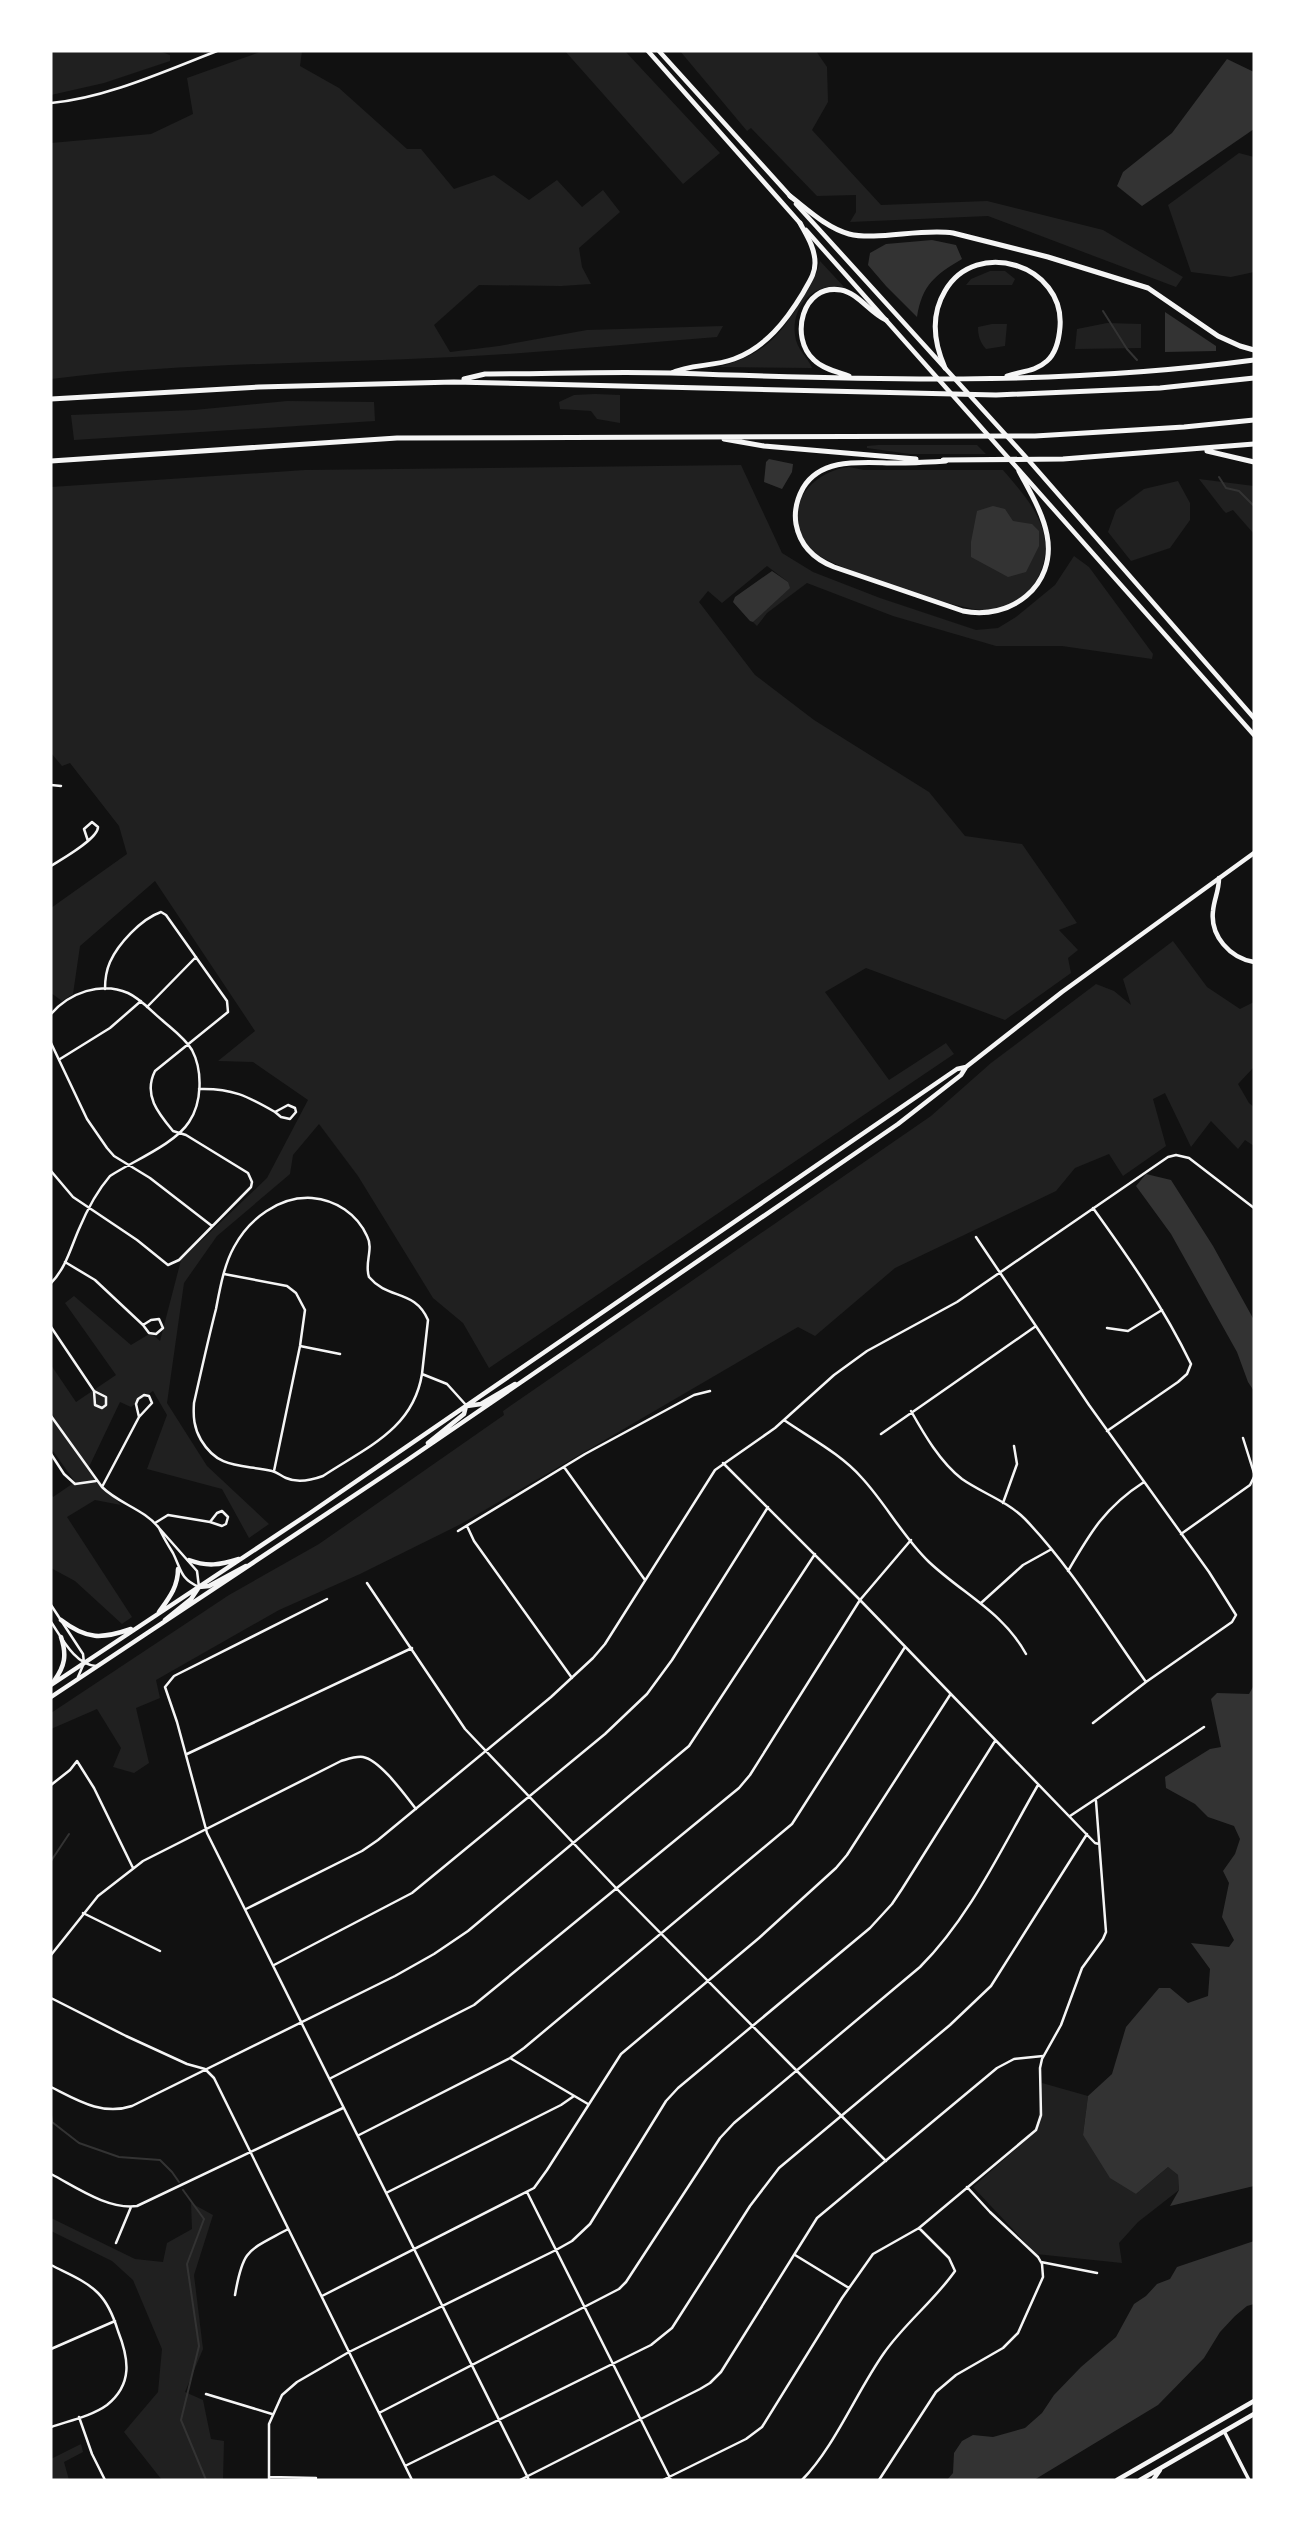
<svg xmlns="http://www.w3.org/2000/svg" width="1305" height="2531" font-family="'Titillium Web',sans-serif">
	<rect width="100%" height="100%" fill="#111"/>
	<path fill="#202020" d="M51,51H159L170,55V61L104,83L51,95Z
		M263,51H302L300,66L339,88L407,149H421L454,189L494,175L529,200L557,180L582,207L603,190L620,212L579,248L582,267L591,284L561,286L479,285L434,325L450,352L499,346L587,330L723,326L717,337C629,344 541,353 453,357C318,364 184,362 51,379V143L151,134L193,114L187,78Z
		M565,51H625L720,153L683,184Z
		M680,51H816L827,67L828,102L812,130L881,205L987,201L1103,230L1183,277L1176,287L988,216L850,222L856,212V195L817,196L751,128L747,131Z
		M1239,153L1254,157V272L1231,277L1191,272L1168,205Z
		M820,261L845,288C816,280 791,305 795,335C796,349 808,357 812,368L719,367C763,354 777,340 801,301C809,288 817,276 820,261Z
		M990,271H1005L1015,279L1012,285H966L971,279Z
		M1107,323L1141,324V348L1075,349L1077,329Z
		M992,324H1007L1005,346L986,349C980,342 978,336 978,327Z
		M595,394L620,395V423L597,419L591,411L560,409L559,402L574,395Z
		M287,401L374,402L375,421L74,440L71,415L194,410Z
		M977,445L986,454H910L867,448V446L878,445Z
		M741,465L782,553L813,572L880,598L976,630L998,628L1016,617L1055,585L1074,556L1089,567L1153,654L1152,659L1062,646H996L893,616L807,583L767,613L757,626L753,622L788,582L767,566L722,603L708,591L699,602L755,675L814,720L929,792L965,836L1022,844L1077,923L1059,930L1078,950L1068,958L1071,973L1005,1020L866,968L825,992L889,1080L946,1043L954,1054L489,1368L463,1323L433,1298L358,1176L319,1124L293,1155L290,1174L217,1236L184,1283L167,1403L207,1466L269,1524L249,1538L222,1489L147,1469L167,1415L153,1391L131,1407L120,1402L88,1469L121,1505L95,1500L67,1517L132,1617L122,1624L75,1581L51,1568V1494L53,1497L75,1482L51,1448V1365L76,1402L116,1375L65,1303L74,1296L131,1345L151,1333L160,1341L181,1260L267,1178L308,1100L253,1062L218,1061L255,1031L155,881L80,946L73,994L62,1001L51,993V908L127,854L119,826L70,763L62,766L51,753V487L305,470Z
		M849,467L864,470H1003C1027,498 1058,531 1040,573C1031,595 1010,609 986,610C963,612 826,566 811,550C778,515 807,472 849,467Z
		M1199,479L1254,486V534L1233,510L1226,513L1223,510Z
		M1178,481L1190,503V520L1170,548L1131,561L1108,532L1116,510L1144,489Z
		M1173,941L1207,987L1240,1009L1254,1002V1067L1238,1084L1249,1103L1254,1107V1146L1245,1140L1238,1149L1211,1121L1191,1147L1165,1093L1153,1099L1166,1146L1123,1176L1109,1154L1075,1168L1056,1191L895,1268L815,1336L798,1327L461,1524L360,1574L279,1610L156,1680L160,1698L136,1708L149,1763L134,1773L113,1767L121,1748L97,1709L51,1729V1713L229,1595L319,1544L504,1415L503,1411L931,1116L991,1063L1096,984L1114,991L1131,1005L1123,979Z
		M1042,2083L1088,2096L1083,2135L1136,2194L1168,2167L1178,2175L1179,2190L1138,2222L1119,2243L1122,2263L1036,2254L973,2187L1037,2130Z
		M191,2203L213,2215L194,2275L203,2349L185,2392L203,2400L211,2439L224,2441L223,2480H162L124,2432L158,2392L162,2349L133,2280L112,2261L51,2231V2218L135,2259L163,2262L167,2243L192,2229Z
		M81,2444L83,2452L64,2462L69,2480H51V2459Z"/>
	<path fill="#333" d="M1227,59L1254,72V129L1142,206L1117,186L1123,172L1172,133Z
		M932,240L956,245L962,259C935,275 922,285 917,317L886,286L868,265L870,253L886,244Z
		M1165,312L1216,346V351L1165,352Z
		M769,459L793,464L792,472L782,489L764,482L766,462Z
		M993,506L1005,509L1013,521L1032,524L1039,531V546L1026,572L1008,577L971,557V542L977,511Z
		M772,571L788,582L790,588L753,622L750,621L733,602L735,597Z
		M1146,1174L1171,1180L1213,1246L1254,1320V1391L1248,1382L1237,1352L1171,1234L1136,1186Z
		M1254,1685V2186L1170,2206L1179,2190L1178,2175L1168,2167L1136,2194L1110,2178L1083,2135L1088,2096L1112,2074L1126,2027L1159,1988H1170L1188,2003L1208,1996L1210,1969L1191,1943L1229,1947L1234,1940L1222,1917L1229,1883L1223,1871L1235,1854L1240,1839L1234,1826L1208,1817L1195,1804L1166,1788L1165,1777L1210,1749L1221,1747L1211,1699L1217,1693L1249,1694Z
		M1254,2241V2304L1247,2306L1235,2316L1220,2332L1204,2358L1158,2405L1034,2480H947L953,2473L954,2453L962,2441L973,2435L993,2437L1025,2428L1042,2413L1054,2395L1081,2367L1116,2337L1134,2304L1146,2296L1157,2284L1170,2279L1177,2267Z"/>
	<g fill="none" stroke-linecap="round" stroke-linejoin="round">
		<path stroke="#333" stroke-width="2" d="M1103,311L1127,349L1137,360
			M1219,477L1226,488L1239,491L1254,506
			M51,1861L69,1834
			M51,2115L52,2122L79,2143L119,2157L160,2160L172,2172L179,2182
			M183,2190L204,2219L187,2264L199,2346L181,2420L206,2480"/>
		<path stroke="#f5f5f5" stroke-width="2.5" d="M51,103C106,98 165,71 217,51
			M51,785L61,786
			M51,866C62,859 98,839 98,827L92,822L84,829L88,841
			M147,1007L196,957
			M51,1014C69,993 101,981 128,993C141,999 151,1011 162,1020C172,1029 185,1038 192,1050C203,1071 202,1103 189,1122C175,1144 133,1161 110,1176C97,1191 87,1210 79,1229C71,1247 66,1268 51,1283
			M51,1043L87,1119L107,1148L114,1156L150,1178L212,1226
			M60,1059L110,1028L141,1001
			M199,1089C232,1088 247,1096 275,1112
			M288,1105L295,1108L296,1112L290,1119L281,1117L275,1112Z
			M51,1171L73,1197L137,1240L168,1265L179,1260L251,1187L252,1182L248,1173L186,1135L173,1131C158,1113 143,1095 155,1071L228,1012L227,1001L166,915L161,912C141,919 118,944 110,962C106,971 105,980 105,989
			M1093,1208C1129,1258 1164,1308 1191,1364L1187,1374L1178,1382L1107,1431
			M976,1237L1089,1405L1209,1572L1236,1615L1232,1622L1146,1682L1093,1723
			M65,1262L95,1280L143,1325
			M224,1274L287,1286L296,1293L305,1310L300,1346L274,1471
			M159,1319L163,1328L156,1334L149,1333L143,1325L151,1320Z
			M51,1327L94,1391
			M1107,1328L1128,1331L1162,1310
			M300,1346L340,1354
			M422,1374C413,1430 365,1448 323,1476C312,1480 297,1483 286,1478C281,1476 277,1472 272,1471C241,1464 219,1470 201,1440C194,1428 193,1417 194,1403C201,1372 208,1340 216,1309C220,1288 224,1265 234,1247C249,1219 279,1196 312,1198C336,1200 357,1214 367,1236C374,1249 364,1263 369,1277C388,1300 415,1289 428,1320L422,1374L447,1384L466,1405
			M94,1391L106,1397V1405L102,1408L95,1405Z
			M144,1395L149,1396L152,1403L139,1417L136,1404L138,1399Z
			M911,1411C924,1434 940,1462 962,1479C982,1493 1007,1501 1025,1519C1071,1567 1107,1627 1146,1682
			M51,1416L102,1487C119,1504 144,1509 159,1528
			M784,1420C810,1438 841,1454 862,1478C886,1504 903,1537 929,1562C963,1594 1003,1612 1026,1654
			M881,1434L1036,1326
			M1243,1438L1254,1473
			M51,1454L64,1474L75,1484L96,1481
			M723,1463L860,1600L1095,1843L1099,1844
			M564,1467L645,1580
			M102,1487L139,1417
			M1003,1503L1017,1464L1014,1446
			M222,1511L228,1517L226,1524L222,1526L210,1522L217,1513Z
			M155,1523L168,1515L210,1522
			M467,1526L474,1541L572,1678
			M159,1528L197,1571L199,1587C180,1579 181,1569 173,1553C168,1545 163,1537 159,1528Z
			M458,1531L585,1454L694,1395L710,1391
			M1181,1534L1250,1485L1254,1477
			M1068,1571C1090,1533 1105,1507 1144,1482
			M367,1583L465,1729L616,1888L886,2161
			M327,1599L174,1676L165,1687L177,1722L207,1833L529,2480
			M981,1603L1023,1565L1050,1550
			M51,1605L83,1654L84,1663L78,1677
			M51,1622C62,1638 75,1665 96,1666
			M187,1754L412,1648
			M51,1785L70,1770L77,1761L94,1788L133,1868
			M1070,1816L1204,1727
			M246,1909L362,1851L378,1840L551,1697L593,1658L605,1644L715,1470L775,1428L834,1375L867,1351L957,1302L1168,1157L1176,1155L1189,1158L1254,1208
			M83,1913L160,1951
			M51,1955L98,1896L143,1861L341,1761C348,1759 356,1756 363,1757C380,1760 405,1795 416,1809
			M274,1965L412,1893L605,1734L647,1694L672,1660L768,1507
			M51,1998L126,2036L187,2064L205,2069L214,2078L412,2480
			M510,2058L588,2104
			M331,2078L474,2005L739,1788L750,1775L860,1600L911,1540
			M51,2087C77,2100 102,2116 132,2106L395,1976L434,1954L468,1931L689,1746L815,1554
			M359,2135L510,2058L524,2048L792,1824L905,1647
			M51,2174C76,2187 108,2210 137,2206L343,2108
			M388,2192L561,2105L574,2096
			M527,2192L671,2480
			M116,2243L131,2207
			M795,2255L849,2288
			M1041,2262L1097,2273
			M51,2265C66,2273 85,2280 98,2293C108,2303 114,2318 118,2331C129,2359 133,2384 107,2405C92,2416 68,2421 51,2427
			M235,2295C243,2248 248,2251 288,2229
			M322,2296L534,2188L547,2170L621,2054L759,1938L836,1868L847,1855L950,1695
			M51,2349L115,2321
			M206,2394L272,2414
			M379,2413L619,2289L626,2282L720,2138L734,2123L920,1967C971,1916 1002,1847 1038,1785
			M79,2417L92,2454L105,2480
			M405,2466L651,2345L672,2328L750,2206L779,2168L950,2025L991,1986L1087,1834
			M269,2477L316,2478
			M269,2480V2424L282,2395L297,2382L349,2352L556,2250L572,2241L590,2224L666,2101L678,2088L870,1928L892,1904L902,1889L995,1741
			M520,2480L700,2389L710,2383L721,2372L817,2218L997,2068L1014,2059L1043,2056
			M663,2480L746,2439L762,2427L842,2298L873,2254L919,2228L1036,2130L1041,2115L1040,2068L1042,2059L1061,2025L1082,1968L1103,1939L1106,1932L1096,1801
			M802,2480C834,2448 857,2391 884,2353C905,2323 934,2301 955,2271L949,2258L919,2228
			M879,2480L936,2392L956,2375L1003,2348L1018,2333L1043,2277L1042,2264L1038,2257L990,2212L967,2187"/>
		<path stroke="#f5f5f5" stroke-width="3.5" d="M1224,2431L1249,2480"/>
		<path stroke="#f5f5f5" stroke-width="4.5" d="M467,1406L481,1404L515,1384
			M428,1443L464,1414L466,1406
			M189,1560C207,1567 220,1565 239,1559
			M159,1612C169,1598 178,1587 178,1569
			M61,1620C87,1640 102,1639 131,1629
			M165,1620L191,1599L199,1587L209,1586L246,1566
			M54,1681C65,1666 67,1655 61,1637
			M51,1685L310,1513L957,1069L966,1067
			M51,1697L406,1461L898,1124L961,1075L966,1067L1062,992L1254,853"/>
		<path stroke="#f5f5f5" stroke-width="4.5" d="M1117,2480L1254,2401
			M1140,2480L1254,2414
			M1153,2480L1160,2470"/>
		<path stroke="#f5f5f5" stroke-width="4.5" d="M648,51L800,223
			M659,51L791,197
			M796,204L1024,455L1254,718
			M806,230L1254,735
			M1219,878C1219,891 1214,899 1213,911C1210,936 1230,958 1254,962"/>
		<path stroke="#f5f5f5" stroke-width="5" d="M790,196C808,210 827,228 849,234C877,241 921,228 953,233L1048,257L1148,288L1218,336L1240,346L1254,350
			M945,368C934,343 930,316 945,291C976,237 1065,265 1060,327C1059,340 1056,353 1047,361C1035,372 1021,371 1007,376
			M672,373C689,364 713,367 734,359C766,347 786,321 803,293C808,283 815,275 815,263C815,248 807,236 800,223
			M849,376C838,372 823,369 814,360C789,338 802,283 841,290C858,293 870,313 886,320
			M464,379L485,374C547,374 609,371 671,373C866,380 1061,386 1254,360
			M51,399L259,387L454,382L996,395L1160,388L1254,378
			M724,439L764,446L916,459
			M1207,451L1254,462
			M943,460L1063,459L1254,444
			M51,461L397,438L1035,436L1184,427L1254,420
			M946,461C929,462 913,463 897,463C865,463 822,456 803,488C797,499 794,512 796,524C800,546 814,559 834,567L963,611C1010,621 1057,586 1047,535C1043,513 1030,492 1019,471"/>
	</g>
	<rect width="1305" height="2531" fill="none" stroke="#ffffff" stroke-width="105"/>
</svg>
